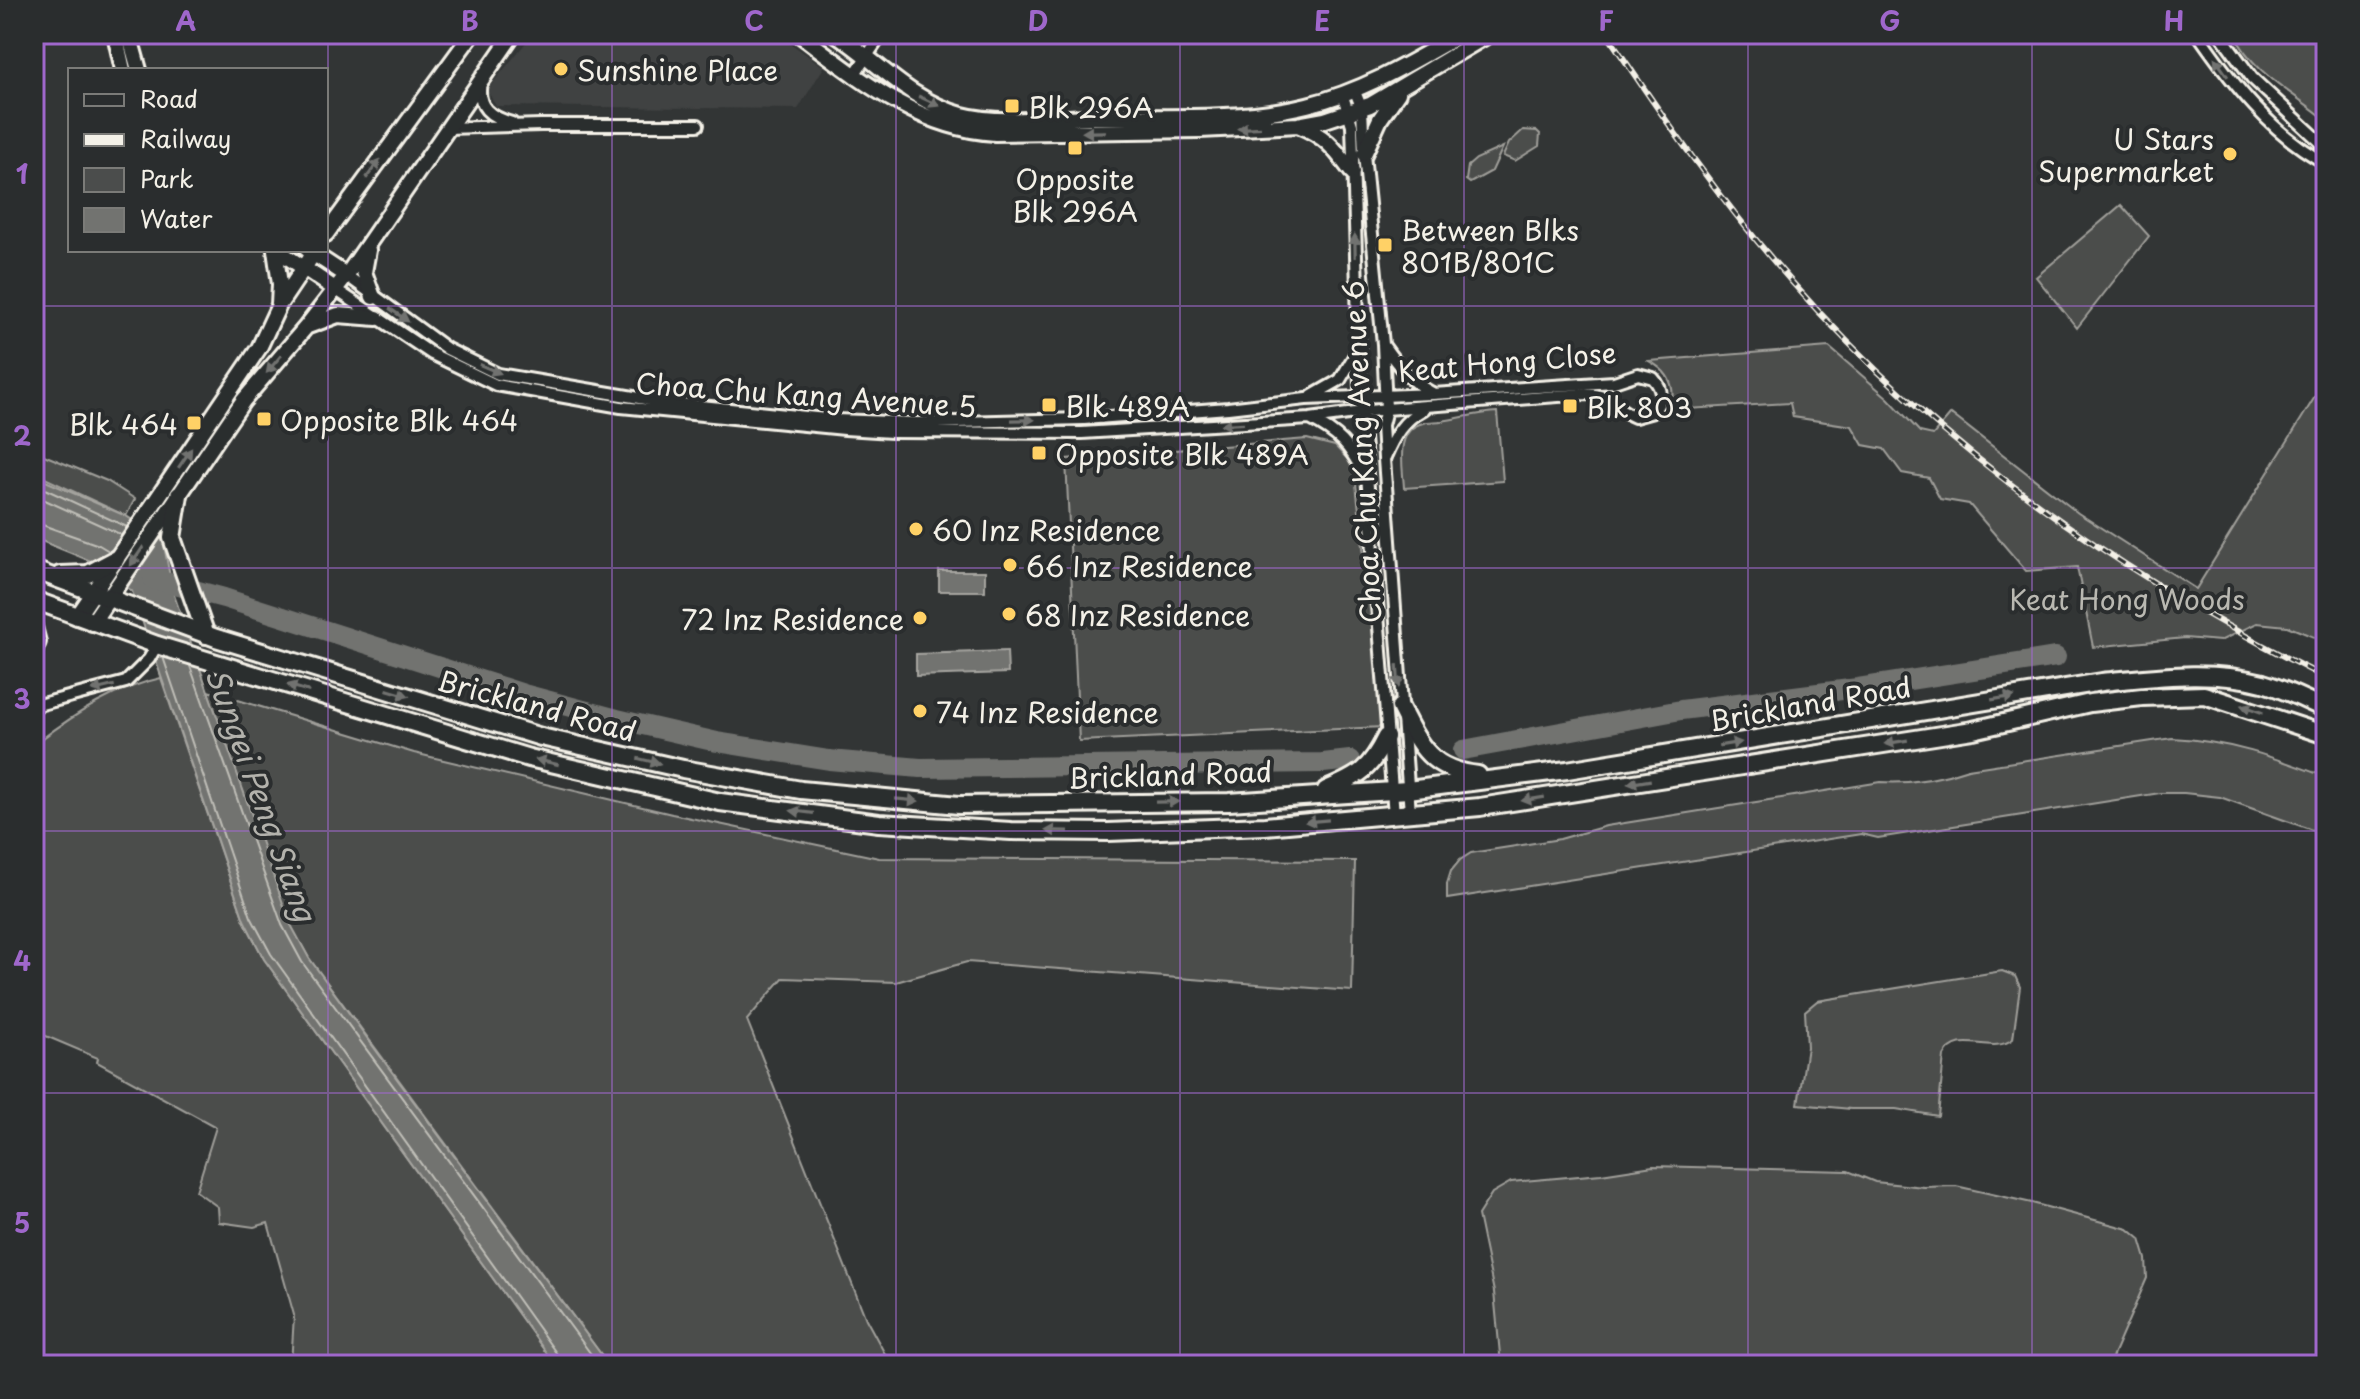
<svg xmlns="http://www.w3.org/2000/svg" width="2360" height="1399" font-family="'Playpen Sans',sans-serif">
	<rect width="100%" height="100%" fill="#323535"/>
	<filter id="ink" filterUnits="userSpaceOnUse"><feTurbulence type="fractalNoise" baseFrequency=".0125" numOctaves="2"/><feDisplacementMap in="SourceGraphic" scale="16" xChannelSelector="R" yChannelSelector="G"/><feConvolveMatrix kernelMatrix="1 2 1 2 8 2 1 2 1" color-interpolation-filters="sRGB"/></filter>
	<g filter="url(#ink)">
		<path fill="#404242" d="M533,34H777L824,67L798,109L496,106L487,90Z"/>
		<path fill="#4b4d4c" stroke="#a09f9a" stroke-width="2" d="M2235,34H2326V120C2296,94 2251,73 2235,34Z
			M1523,130L1537,131L1540,134L1539,146L1515,161L1503,156L1509,143Z
			M1503,147L1492,171L1470,183L1466,180L1468,166L1476,159Z
			M2121,205L2149,236L2077,328L2036,277Z
			M1829,347L1888,398L1920,432L1933,435L1951,414L2078,513L2196,589L2326,379V642L2287,626L2257,623L2220,641L2185,638L2093,647L2077,567L2026,571L1969,504L1940,499L1929,478L1902,473L1884,449L1863,445L1852,426L1793,417L1790,403L1670,410C1677,388 1670,372 1649,361Z
			M1497,412L1503,481L1404,488C1403,466 1394,430 1423,423C1429,421 1436,422 1442,421C1461,418 1478,413 1497,412Z
			M1307,439L1335,446L1354,466L1383,727L1079,741L1066,459Z
			M34,451L107,481L135,499L126,516L34,473Z
			M161,678L244,920L264,959L555,1365H291L294,1315L268,1223L254,1227L219,1222L218,1207L196,1191L216,1127L97,1062L98,1058L34,1031V768L39,741C76,713 116,688 161,678Z
			M208,691L414,753L672,814L879,858L1355,861L1352,991L967,962L896,982L783,978L747,1020L866,1319L891,1365H609L309,958L289,923Z
			M2172,738C2230,741 2273,757 2326,777V835L2220,797L2184,793H2160L1878,838L1861,834L1447,899V884L1451,871L1460,860L1471,853L1560,839L1606,826L1881,782C1912,784 1939,779 1968,769Z
			M2002,971L2015,976L2020,987L2013,1039C1991,1056 1959,1028 1944,1056L1938,1116L1896,1109H1851L1798,1104L1807,1047L1805,1011L1817,1001Z
			M1653,1166L1848,1171L1875,1182L1924,1187L1956,1186L2032,1203L2128,1229L2140,1239L2146,1259L2147,1278L2109,1365H1501L1494,1292L1478,1215L1492,1193L1511,1182L1601,1174Z"/>
		<path fill="#727370" stroke="#a6a5a0" stroke-width="2" d="M34,476L126,516L163,540L173,592L290,923L309,958L386,1064L609,1365H555L264,959L244,920L132,591L93,562L34,538Z
			M939,571H985V591H939Z
			M1007,651L1008,673L916,676V654Z"/>
		<g fill="none" stroke-linecap="round" stroke-linejoin="round">
			<path stroke="#c0bfb8" stroke-width="2" d="M34,484L127,527
				M34,495L122,535
				M34,522L99,545L109,551
				M163,657L251,917L271,954L559,1357L561,1365
				M190,666L282,925L302,962L599,1365"/>
			<path stroke="#727370" stroke-width="20" d="M153,579L224,598L527,695L617,719L717,742L829,760L920,768L1323,763L1350,760
				M1463,750L1681,710L1858,688L2056,657"/>
			<g stroke="#f4f1e8" stroke-width="16">
				<path id="street" d="M2198,34C2232,83 2272,135 2326,163
					M2220,34L2252,78L2326,147
					M854,75L882,34
					M481,82C476,107 490,117 512,123
					M1354,89L1362,109L1364,154L1383,344L1386,409L1382,425L1384,459L1410,813
					M1342,93L1352,125L1360,387L1394,815
					M447,128L541,125H698
					M335,289L432,354L496,385L621,407L845,429L892,432L1082,433L1310,419L1386,409L1585,394C1615,395 1612,408 1635,417L1653,412C1663,400 1664,390 1653,378L1638,374L1614,382L1433,394L1306,399L1228,408L1084,419L917,423L835,420L663,402L498,374L447,349L346,275
					M1384,346C1398,366 1410,381 1432,393
					M1312,396L1340,380L1356,353
					M1310,419C1339,434 1349,445 1364,474
					M1385,457C1394,436 1403,420 1424,409
					M34,619L40,642L34,657
					M34,706L126,682L149,659L157,645"/>
			</g>
			<g stroke="#f4f1e8" stroke-width="20">
				<path id="secondary" d="M115,34L123,70
					M129,34L139,70
					M799,34C858,78 919,129 995,133L1200,130L1298,125L1325,120L1370,105L1490,34
					M836,34C878,62 912,102 962,115C999,125 1051,118 1089,117C1160,116 1238,122 1307,105C1362,92 1412,62 1461,34
					M1298,125C1327,137 1334,148 1352,172
					M1364,154L1380,119L1398,93
					M326,234L472,34
					M275,250L280,284L279,305
					M277,250L335,289
					M308,250L346,275
					M368,250L364,272L373,297
					M308,326L338,315L377,318
					M77,617L259,348L279,305L316,250
					M92,623L243,401L306,327L351,269L513,34"/>
			</g>
			<g stroke="#f4f1e8" stroke-width="22">
				<path id="primary" d="M179,495L172,538L206,635
					M34,570L216,638L541,737L683,769L801,790L959,805L1229,802L1408,790L1567,770L2102,682C2156,677 2209,669 2263,683C2284,689 2305,700 2326,709
					M60,575L88,574L116,559
					M34,600L157,645L529,758L720,802L879,823L1011,831L1108,832L1265,826L1480,807L1973,730L2090,703L2142,697L2204,695L2326,735
					M1400,707C1420,747 1431,770 1478,775
					M1326,790C1359,776 1370,770 1386,737"/>
			</g>
			<use href="#street" stroke="#2a2d2e" stroke-width="10"/>
			<use href="#secondary" stroke="#2a2d2e" stroke-width="14"/>
			<use href="#primary" stroke="#2a2d2e" stroke-width="16"/>
			<g stroke="#f4f1e8" stroke-width="6">
				<path id="rail" d="M1607,34C1664,119 1723,204 1791,281C1939,450 2126,578 2326,678"/>
			</g>
			<use href="#rail" stroke="#2a2d2e" stroke-width="3" stroke-dasharray="9" stroke-linecap="butt"/>
		</g>
		<defs><path id="oneway-solid" d="M-6-.8H1V-3.2L6.5 0L1 3.2V.8H-6Z" transform="scale(2)"/></defs>
		<g fill="#71726f">
			<use href="#oneway-solid" transform="translate(2221 67) rotate(-125)"/>
			<use href="#oneway-solid" transform="translate(929 101) rotate(25)"/>
			<use href="#oneway-solid" transform="translate(1249 128) rotate(177)"/>
			<use href="#oneway-solid" transform="translate(1094 132) rotate(179)"/>
			<use href="#oneway-solid" transform="translate(373 169) rotate(-54)"/>
			<use href="#oneway-solid" transform="translate(1355 246) rotate(-91)"/>
			<use href="#oneway-solid" transform="translate(399 315) rotate(35)"/>
			<use href="#oneway-solid" transform="translate(274 364) rotate(130)"/>
			<use href="#oneway-solid" transform="translate(490 369) rotate(23)"/>
			<use href="#oneway-solid" transform="translate(1023 420) rotate(-1)"/>
			<use href="#oneway-solid" transform="translate(1232 424) rotate(177)"/>
			<use href="#oneway-solid" transform="translate(185 458) rotate(-56)"/>
			<use href="#oneway-solid" transform="translate(137 556) rotate(124)"/>
			<use href="#oneway-solid" transform="translate(1398 676) rotate(86)"/>
			<use href="#oneway-solid" transform="translate(103 688) rotate(167)"/>
			<use href="#oneway-solid" transform="translate(298 688) rotate(-163)"/>
			<use href="#oneway-solid" transform="translate(398 693) rotate(17)"/>
			<use href="#oneway-solid" transform="translate(2003 698) rotate(-9)"/>
			<use href="#oneway-solid" transform="translate(2252 709) rotate(-161)"/>
			<use href="#oneway-solid" transform="translate(1896 742) rotate(171)"/>
			<use href="#oneway-solid" transform="translate(1730 744) rotate(-9)"/>
			<use href="#oneway-solid" transform="translate(649 761) rotate(13)"/>
			<use href="#oneway-solid" transform="translate(547 762) rotate(-167)"/>
			<use href="#oneway-solid" transform="translate(1639 782) rotate(171)"/>
			<use href="#oneway-solid" transform="translate(1533 799) rotate(171)"/>
			<use href="#oneway-solid" transform="translate(907 800) rotate(5)"/>
			<use href="#oneway-solid" transform="translate(1167 802) rotate(-1)"/>
			<use href="#oneway-solid" transform="translate(802 812) rotate(-173)"/>
			<use href="#oneway-solid" transform="translate(1317 821) rotate(175)"/>
			<use href="#oneway-solid" transform="translate(1057 831) rotate(-179)"/>
		</g>
	</g>
	<path fill="none" stroke="#9f67cb" stroke-width="2" stroke-opacity="0.55" d="M328,34V1365M612,34V1365M896,34V1365M1180,34V1365M1464,34V1365M1748,34V1365M2032,34V1365M34,306H2326M34,568H2326M34,831H2326M34,1093H2326"/>
	<g fill="#ffd166" stroke="#2a2d2e" stroke-width="3">
		<circle cx="561" cy="69" r="8"/>
		<rect x="1004" y="98" width="16" height="16" rx="4"/>
		<rect x="1067" y="140" width="16" height="16" rx="4"/>
		<circle cx="2230" cy="154" r="8"/>
		<rect x="1377" y="237" width="16" height="16" rx="4"/>
		<rect x="1041" y="397" width="16" height="16" rx="4"/>
		<rect x="1562" y="398" width="16" height="16" rx="4"/>
		<rect x="256" y="411" width="16" height="16" rx="4"/>
		<rect x="186" y="415" width="16" height="16" rx="4"/>
		<rect x="1031" y="445" width="16" height="16" rx="4"/>
		<circle cx="916" cy="529" r="8"/>
		<circle cx="1010" cy="565" r="8"/>
		<circle cx="1009" cy="614" r="8"/>
		<circle cx="920" cy="618" r="8"/>
		<circle cx="920" cy="711" r="8"/>
	</g>
	<g text-anchor="middle" dominant-baseline="central" stroke-width="8" stroke-linejoin="round" paint-order="stroke">
		<g font-size="28" fill="#f4f1e8" stroke="#2a2d2e" text-anchor="start">
			<text x="577" y="69">Sunshine Place</text>
			<text x="1028" y="106">Blk 296A</text>
			<text x="2214" y="138" text-anchor="end">U Stars<tspan x="2214" dy="32">Supermarket</tspan></text>
			<text x="1075" y="178" text-anchor="middle">Opposite<tspan x="1075" dy="32">Blk 296A</tspan></text>
			<text x="1401" y="229">Between Blks<tspan x="1401" dy="32">801B/801C</tspan></text>
			<text x="1065" y="405">Blk 489A</text>
			<text x="1586" y="406">Blk 803</text>
			<text x="280" y="419">Opposite Blk 464</text>
			<text x="178" y="423" text-anchor="end">Blk 464</text>
			<text x="1055" y="453">Opposite Blk 489A</text>
			<text x="932" y="529">60 Inz Residence</text>
			<text x="1026" y="565">66 Inz Residence</text>
			<text x="1025" y="614">68 Inz Residence</text>
			<text x="904" y="618" text-anchor="end">72 Inz Residence</text>
			<text x="936" y="711">74 Inz Residence</text>
		</g>
		<g font-size="28" fill="#f4f1e8" stroke="#2a2d2e">
			<text transform="translate(1507 361) rotate(-5)">Keat Hong Close</text>
			<text transform="translate(806 394) rotate(4)">Choa Chu Kang Avenue 5</text>
			<text transform="translate(1361 452) rotate(-93)">Choa Chu Kang Avenue 6</text>
			<text transform="translate(1810 703) rotate(-10)">Brickland Road</text>
			<text transform="translate(537 705) rotate(15)">Brickland Road</text>
			<text transform="translate(1170 774) rotate(-2)">Brickland Road</text>
		</g>
		<g font-size="28" fill="#b9b8b1" stroke="#2a2d2e">
			<text x="2127" y="598">Keat Hong Woods</text>
		</g>
		<g font-size="30" font-style="italic" fill="#b3b2ac" stroke="#2a2d2e">
			<text transform="translate(262 794) rotate(70)">Sungei Peng Siang</text>
		</g>
	</g>
	<rect width="2360" height="1399" fill="none" stroke="#2a2d2e" stroke-width="88"/>
	<rect x="68" y="68" width="260" height="184" fill="#2a2d2e" stroke="#7b7b78" stroke-width="2"/>
	<rect x="84" y="94" width="40" height="12" fill="#2a2d2e" stroke="#7b7b78" stroke-width="2"/>
	<text x="140" y="108" font-size="24" fill="#f4f1e8">Road</text>
	<rect x="84" y="134" width="40" height="12" fill="#f4f1e8" stroke="#7b7b78" stroke-width="2"/>
	<text x="140" y="148" font-size="24" fill="#f4f1e8">Railway</text>
	<rect x="84" y="168" width="40" height="24" fill="#4b4d4c" stroke="#7b7b78" stroke-width="2"/>
	<text x="140" y="188" font-size="24" fill="#f4f1e8">Park</text>
	<rect x="84" y="208" width="40" height="24" fill="#727370" stroke="#7b7b78" stroke-width="2"/>
	<text x="140" y="228" font-size="24" fill="#f4f1e8">Water</text>
	<rect x="44" y="44" width="2272" height="1311" fill="none" stroke="#9f67cb" stroke-width="3"/>
	<g font-size="26" text-anchor="middle" font-weight="bold" fill="#9f67cb">
		<text x="186" y="31">A</text>
		<text x="470" y="31">B</text>
		<text x="754" y="31">C</text>
		<text x="1038" y="31">D</text>
		<text x="1322" y="31">E</text>
		<text x="1606" y="31">F</text>
		<text x="1890" y="31">G</text>
		<text x="2174" y="31">H</text>
		<text x="22" y="184">1</text>
		<text x="22" y="446">2</text>
		<text x="22" y="709">3</text>
		<text x="22" y="971">4</text>
		<text x="22" y="1233">5</text>
	</g>
</svg>
